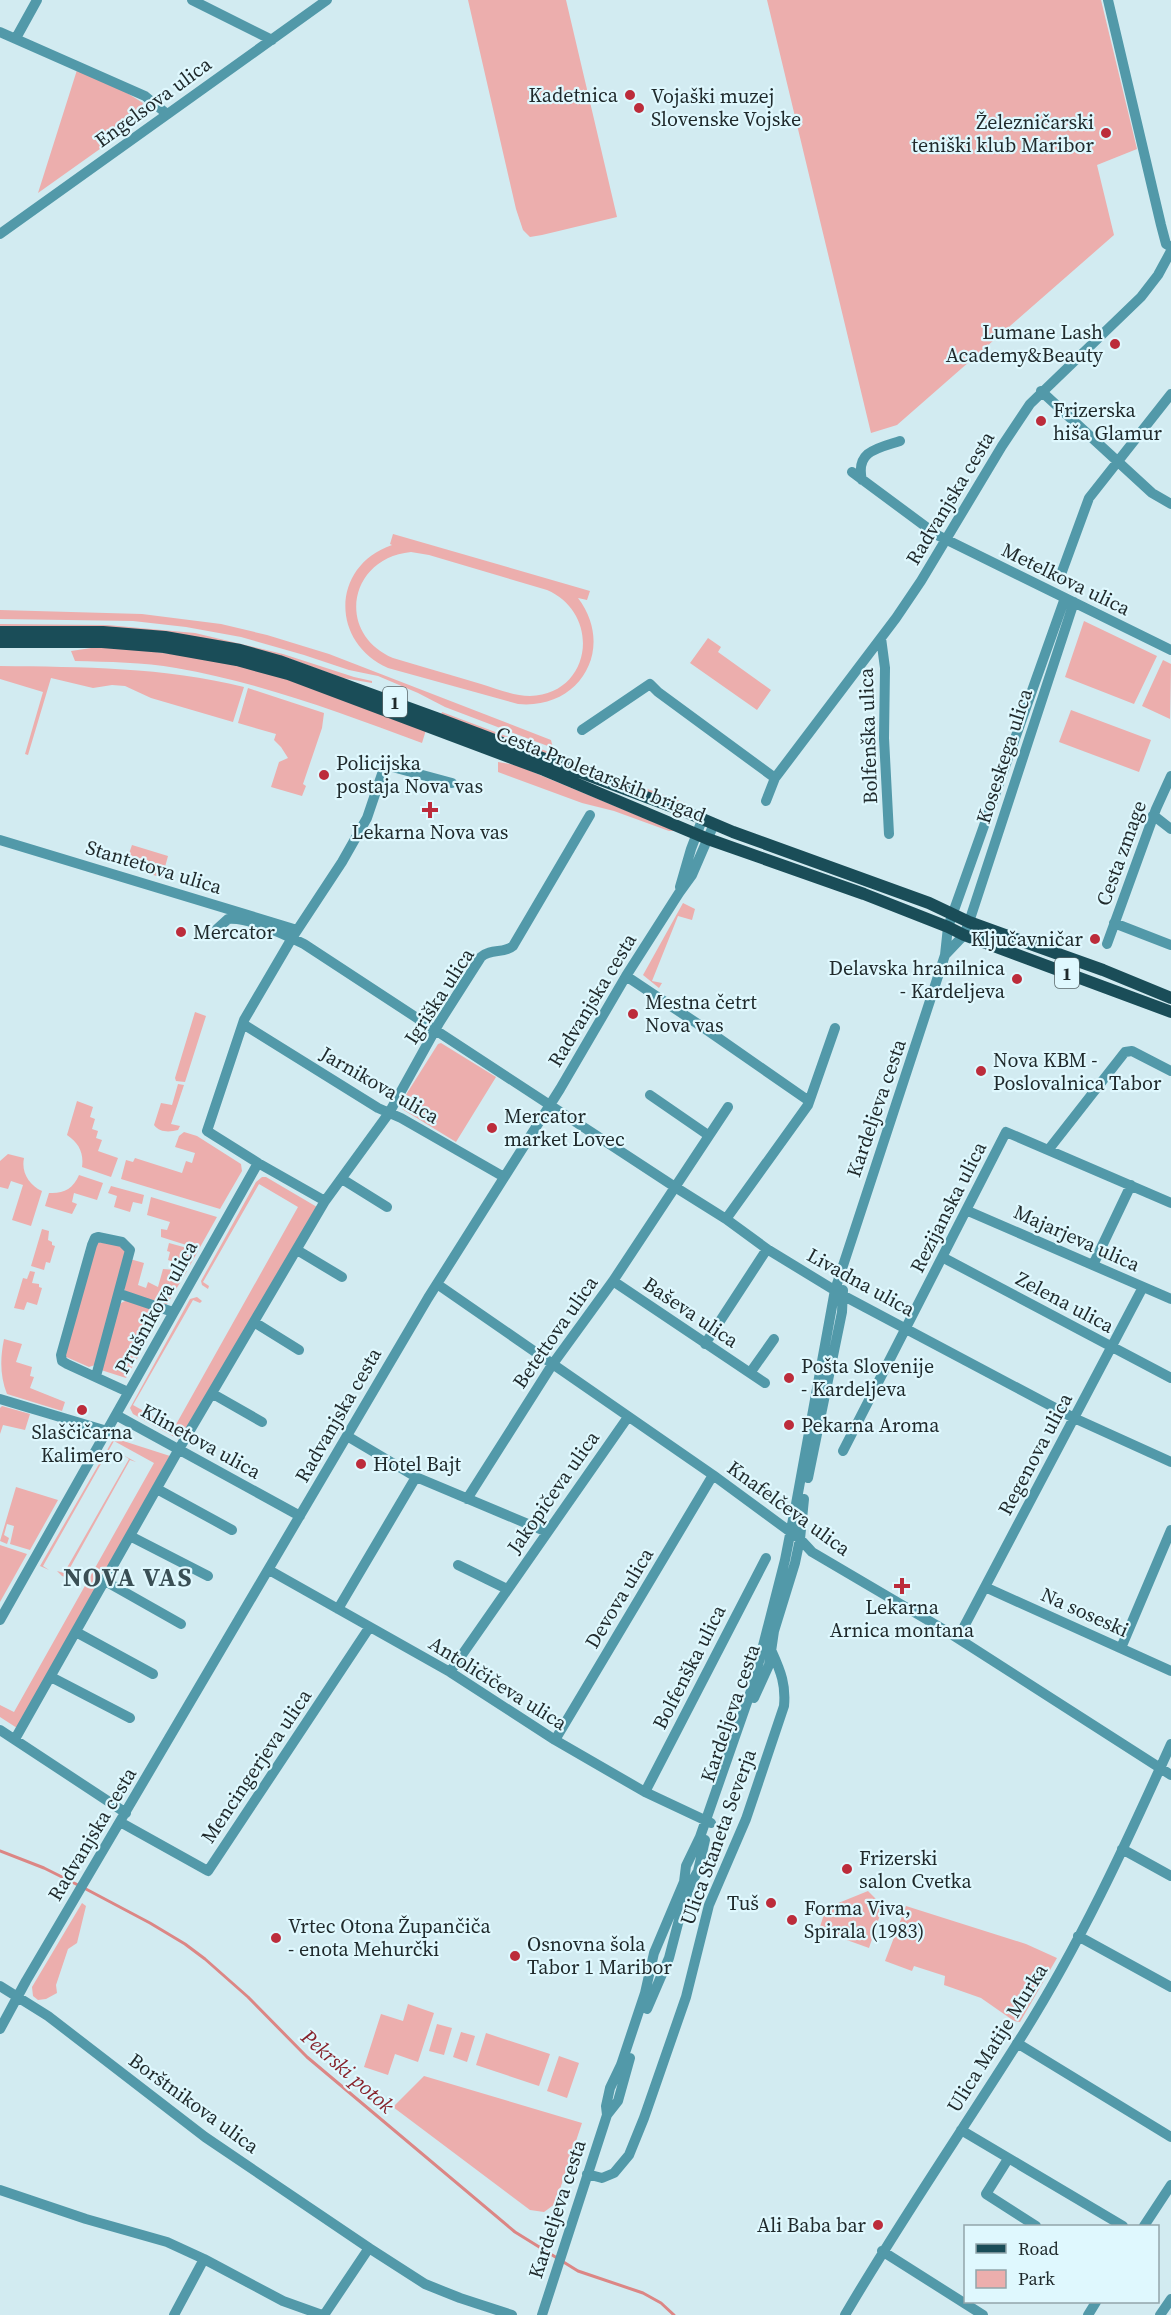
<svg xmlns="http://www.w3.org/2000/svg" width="1171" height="2315" font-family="'Source Serif 4',serif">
	<rect width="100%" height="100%" fill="#d2ebf1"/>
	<path fill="#ecaead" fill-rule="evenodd" d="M468,0H566L617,217L542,235L530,237L523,230L516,209Z
		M767,0H1101L1137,149L1097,165L1114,235L897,425L871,433Z
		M77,70L124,91L143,103L140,111L144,114L135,124L38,193Z
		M393,534L590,591L587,600L578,598C616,648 580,710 518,704L388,668C330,642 331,566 392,545L390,544ZM411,552L429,555L547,590C602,614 592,694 530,696C514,696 497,689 481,684C452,675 422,667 393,658C335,633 349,558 411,552Z
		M0,610L142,614L221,624L267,635L329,654L551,740L553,748L445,707L418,693L378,676L349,670L304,655L241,637L186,627L133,621L0,619Z
		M1084,621L1157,656L1134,704L1065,677Z
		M0,624L107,625L195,633L283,654L354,677L372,681V683L343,678L288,658L0,627Z
		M708,638L721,647L718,652L771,690L757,710L690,663Z
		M98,647C164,651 229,660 293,680C338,694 382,714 426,730L422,743C341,713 262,683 176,668C143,662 109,662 75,661L71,651Z
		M1163,660L1171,664L1170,719L1142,706Z
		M0,666C82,667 164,667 244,687L233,722L151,698L125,686L112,685L93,688L51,678L28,755L25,754L43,692L0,679Z
		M248,688L324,713L322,728L303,784L306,786L302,796L271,787L279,762L288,758L281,747L274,740L276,734L238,723Z
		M1071,710L1151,740L1139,772L1059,742Z
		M442,712L685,803L684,806L441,715Z
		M498,762L516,765L675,831H669L614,811L582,803L498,772Z
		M132,845L168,856L162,878L125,865Z
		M683,903L695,909L692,920L678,916L652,981L662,983L659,988L643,975Z
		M195,1012L206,1016L185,1082L176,1081L175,1078Z
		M441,1043L496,1077L456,1142L402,1109V1101L438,1044Z
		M178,1084L184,1085L171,1124L180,1126L178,1130C170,1132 160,1133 154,1125L161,1103L172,1105Z
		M77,1101L93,1107L90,1117L95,1119L92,1129L98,1131L96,1138L102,1140L98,1151L118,1158L111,1177L82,1167C84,1153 79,1143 67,1135Z
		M184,1132L197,1136L241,1164L242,1171L220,1209L121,1179L126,1160L133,1162L135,1158L182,1173L186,1161L192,1163L195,1153L175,1147L179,1136Z
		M8,1154L24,1158C21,1172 29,1185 42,1191L31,1226L12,1220L23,1185L11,1181L8,1189L0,1187V1161Z
		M79,1175L103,1183L97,1200L74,1193L72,1202L77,1204L72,1214L45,1206L49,1193C63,1194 73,1189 79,1175Z
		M262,1177H266L317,1207L180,1440L133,1414L130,1408L190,1299L197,1297L202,1301L200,1303L193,1300L133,1405L174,1428L298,1207L259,1184L203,1282L209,1286L208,1289L202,1285L201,1281L256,1182Z
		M111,1186L144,1195L142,1204L133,1202L130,1212L114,1207L117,1196L108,1193Z
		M151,1197L217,1217L199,1249L161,1237V1229L167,1230L170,1222L147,1215Z
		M42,1229L49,1231L48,1240L52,1242V1245L55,1246L50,1263L46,1262L44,1270L31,1266Z
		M97,1242L120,1245L126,1251L95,1365L89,1367L64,1356Z
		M169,1243L198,1251L189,1267L168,1260L170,1252L167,1251Z
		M130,1259L144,1263L138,1285L146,1288L148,1282L158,1287L163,1269L187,1271L166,1306L125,1291L123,1285Z
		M30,1271L35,1272L32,1283L39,1284V1287L42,1288L37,1305L27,1302L24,1310L14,1308L23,1278L27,1279Z
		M127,1300L163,1312L148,1336L149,1338L126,1378L101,1370L119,1304Z
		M4,1339L22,1344L16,1362L32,1367L30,1376L34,1377L30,1388L65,1402L62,1411L7,1394C0,1376 0,1359 4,1339Z
		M2,1406L30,1414L25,1430L3,1425L0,1434V1408Z
		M114,1438L170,1456L17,1728L0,1717V1705L14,1712L154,1463L114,1441L43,1566L49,1570L40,1566Z
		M123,1455L136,1462L130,1460L66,1575L72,1579L62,1576L57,1571L64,1573L129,1459Z
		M16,1487L58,1500L30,1550L10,1544L14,1526L7,1524L4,1535L9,1538L7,1544L0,1541Z
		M0,1545L27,1554L0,1602Z
		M868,1891L883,1906L869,1948L819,1930L826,1908Z
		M82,1903L86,1906L77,1943L68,1949L56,1985L57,1993L46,1999L38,2000L33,1996L32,1987Z
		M906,1906L1026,1944L1057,1958L1020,2022L1014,2021L981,1998L944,1985L945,1976L914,1966L912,1971L885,1961Z
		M408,2004L434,2013L418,2062L395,2054L388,2075L364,2067L381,2014L403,2021Z
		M437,2024L452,2028L444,2055L429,2051Z
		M461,2032L475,2036L467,2062L453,2057Z
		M486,2033L550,2054L539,2086L476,2065Z
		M559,2056L579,2063L567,2098L547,2091Z
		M424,2076L582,2123L555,2204L544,2212L530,2210L393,2107Z"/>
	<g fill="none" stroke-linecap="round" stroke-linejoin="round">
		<path stroke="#dc8685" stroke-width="3" d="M0,1851L44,1868L78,1885
			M84,1888L150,1923L185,1944L205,1959L248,1997L307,2057L515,2232L578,2271L643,2293L661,2303L674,2315"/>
		<path stroke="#5299a9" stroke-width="10" d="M192,0L272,40
			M1108,0L1161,225L1166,244L1171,247
			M0,32L145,96L167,114
			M16,38L37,0
			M0,234L327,0
			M1041,391L1152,493L1171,504
			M852,472L937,535L1171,650
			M862,480C855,451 878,448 900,441
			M1060,577L1089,498L1171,394
			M881,638L885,668L884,738L889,834
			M582,730L650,684L658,692L775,778
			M766,801L775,778L896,618L921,581L1002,446L1030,404L1141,297L1158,275L1171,251
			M1153,815L1171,829
			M0,840L297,930
			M680,887L691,849L702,820
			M1114,923L1171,945
			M217,929L228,919C248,917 286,935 304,944L675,1187L726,1219L767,1249L844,1296L1074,1418L1171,1462
			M1107,944L1156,809L1171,776
			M945,955L964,935L969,922L1074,602
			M626,976L704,1028L809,1101
			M243,1024L378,1108L401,1118L504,1177
			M650,1095L708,1135
			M1049,1149L1125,1052L1132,1051L1171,1071
			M258,1163L325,1201
			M342,1179L387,1207
			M968,1211L1171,1299
			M726,1219L808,1105L835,1028
			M297,1250L342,1277
			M942,1257L1171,1378
			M1093,1265L1131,1185
			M613,1281L765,1383
			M437,1284L713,1475L800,1539L812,1552L948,1632L1171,1775
			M120,1294L173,1312
			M254,1322L299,1350
			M705,1344L767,1249
			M750,1373L774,1339
			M96,1376L130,1250L122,1242L98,1237L95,1238L92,1245L61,1355L62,1361L67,1364L128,1392
			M213,1394L262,1422
			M0,1399L107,1431
			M116,1415L300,1516
			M347,1436L416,1477L547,1532
			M843,1451L1006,1132L1171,1203
			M808,1478L842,1312L843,1290
			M157,1489L232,1530
			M467,1499L552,1365L613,1281L728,1107
			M130,1536L208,1576
			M458,1565L507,1589
			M269,1570L450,1672L555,1740L645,1792L711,1823
			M105,1581L181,1624
			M985,1587L1171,1671
			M338,1609L416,1477
			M0,1620L258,1163L207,1131L244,1020L292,938L342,862L367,818L385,765L452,783
			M76,1632L153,1674
			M958,1638L1143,1287
			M1121,1648L1171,1530
			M450,1672L628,1417
			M51,1677L130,1718
			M754,1698L769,1665L774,1631L795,1563L800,1539L804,1499
			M0,1730L126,1813
			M15,1739L179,1449L325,1201L389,1113L439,1023L481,957C491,948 504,954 513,946L590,815
			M555,1740L713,1475
			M645,1792L766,1558
			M120,1822L208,1871L369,1628
			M1122,1849L1171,1876
			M1078,1936L1171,1987
			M0,1986L48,2016L205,2137L369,2248
			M647,2009L669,1958L681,1912L690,1885L698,1871L705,1840
			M0,2029L26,1981L428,1298L560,1089L626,976L679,893L692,875L714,824
			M1017,2043L1171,2137
			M607,2115L618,2101L630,2058
			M961,2130L1123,2226
			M1008,2159L986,2194L1036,2226
			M587,2174L602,2178L614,2173L629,2155L644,2118L686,1997L709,1905L746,1819L784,1706C786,1685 781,1672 772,1652
			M0,2190L86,2219L167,2242L204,2259L283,2301L322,2315
			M1144,2226L1171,2185
			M882,2251L983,2315
			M174,2315L204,2259
			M324,2315L369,2248L425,2284L460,2298L512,2315
			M542,2315L607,2115L606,2106L610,2088L621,2065L645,1993L654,1953L684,1882L686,1866L700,1837L753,1685L785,1560L796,1504L835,1290L945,955L948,927L1065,598
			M845,2315C900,2221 962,2131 1020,2039C1079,1946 1126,1844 1171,1744
			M1088,2315L1096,2302
			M1160,2315L1171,2299"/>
		<path stroke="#1a4d58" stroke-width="12" d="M0,632H103L165,637L240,650L279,661L436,718L686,812L733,832L929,903L969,922L1103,970L1171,998
			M0,642H102L164,647L237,660L288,674L544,770L708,839L864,894L948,927L964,935L1171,1012"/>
	</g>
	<g fill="#bc2c3b" stroke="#dff8fe" stroke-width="2">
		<circle cx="630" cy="95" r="6"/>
		<circle cx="639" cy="108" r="6"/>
		<circle cx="1106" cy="133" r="6"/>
		<circle cx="1115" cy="344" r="6"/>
		<circle cx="1041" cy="421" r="6"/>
		<circle cx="324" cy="775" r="6"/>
		<path d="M427 801h6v6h6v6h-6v6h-6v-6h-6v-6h6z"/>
		<circle cx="181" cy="932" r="6"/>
		<circle cx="1095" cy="939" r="6"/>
		<circle cx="1017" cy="979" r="6"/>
		<circle cx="633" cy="1014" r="6"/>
		<circle cx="981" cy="1071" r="6"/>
		<circle cx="492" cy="1128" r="6"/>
		<circle cx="789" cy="1378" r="6"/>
		<circle cx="82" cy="1410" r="6"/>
		<circle cx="789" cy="1425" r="6"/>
		<circle cx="361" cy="1464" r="6"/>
		<path d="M899 1577h6v6h6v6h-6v6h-6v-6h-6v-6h6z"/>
		<circle cx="847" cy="1869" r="6"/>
		<circle cx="771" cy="1903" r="6"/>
		<circle cx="792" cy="1920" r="6"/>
		<circle cx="276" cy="1938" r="6"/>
		<circle cx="515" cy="1956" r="6"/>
		<circle cx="878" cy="2225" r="6"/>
	</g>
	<g text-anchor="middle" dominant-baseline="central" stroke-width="4.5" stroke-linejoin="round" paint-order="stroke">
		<g fill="#dff8fe" stroke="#59676a" stroke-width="1.5">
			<rect x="383" y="687" width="24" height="30" rx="4.5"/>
			<rect x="1055" y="958" width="24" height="30" rx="4.5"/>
		</g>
		<g font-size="18" font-weight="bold" fill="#1f292b">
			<text x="395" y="702">1</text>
			<text x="1067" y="973">1</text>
		</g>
		<g font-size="20" fill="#1f292b" stroke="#dff8fe" text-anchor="start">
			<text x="618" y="95" text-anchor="end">Kadetnica</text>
			<text x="651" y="96">Vojaški muzej<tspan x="651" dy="23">Slovenske Vojske</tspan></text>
			<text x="1094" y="122" text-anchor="end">Železničarski<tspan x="1094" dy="23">teniški klub Maribor</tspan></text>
			<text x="1103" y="332" text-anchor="end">Lumane Lash<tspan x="1103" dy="23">Academy&amp;Beauty</tspan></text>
			<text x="1053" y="410">Frizerska<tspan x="1053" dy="23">hiša Glamur</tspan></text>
			<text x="336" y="763">Policijska<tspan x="336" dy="23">postaja Nova vas</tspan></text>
			<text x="430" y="832" text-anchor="middle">Lekarna Nova vas</text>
			<text x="193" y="932">Mercator</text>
			<text x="1083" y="939" text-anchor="end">Ključavničar</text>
			<text x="1005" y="968" text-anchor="end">Delavska hranilnica<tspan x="1005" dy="23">- Kardeljeva</tspan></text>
			<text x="645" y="1002">Mestna četrt<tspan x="645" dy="23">Nova vas</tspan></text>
			<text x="993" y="1060">Nova KBM -<tspan x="993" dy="23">Poslovalnica Tabor</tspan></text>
			<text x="504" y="1116">Mercator<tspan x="504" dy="23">market Lovec</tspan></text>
			<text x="801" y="1366">Pošta Slovenije<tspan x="801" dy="23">- Kardeljeva</tspan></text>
			<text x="801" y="1425">Pekarna Aroma</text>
			<text x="82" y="1432" text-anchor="middle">Slaščičarna<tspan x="82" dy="23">Kalimero</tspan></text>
			<text x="373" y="1464">Hotel Bajt</text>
			<text x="902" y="1607" text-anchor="middle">Lekarna<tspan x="902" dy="23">Arnica montana</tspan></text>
			<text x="859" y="1858">Frizerski<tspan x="859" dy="23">salon Cvetka</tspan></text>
			<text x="759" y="1903" text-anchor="end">Tuš</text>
			<text x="804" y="1908">Forma Viva,<tspan x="804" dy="23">Spirala (1983)</tspan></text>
			<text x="288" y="1926">Vrtec Otona Župančiča<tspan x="288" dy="23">- enota Mehurčki</tspan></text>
			<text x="527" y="1944">Osnovna šola<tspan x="527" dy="23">Tabor 1 Maribor</tspan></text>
			<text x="866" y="2225" text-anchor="end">Ali Baba bar</text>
		</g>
		<g font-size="20" fill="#1f292b" stroke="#dff8fe">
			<text transform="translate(153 102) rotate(-36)">Engelsova ulica</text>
			<text transform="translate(950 498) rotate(-59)">Radvanjska cesta</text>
			<text transform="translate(1066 579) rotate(26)">Metelkova ulica</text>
			<text transform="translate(868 736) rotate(-92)">Bolfenška ulica</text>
			<text transform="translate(1004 756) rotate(-72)">Koseskega ulica</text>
			<text transform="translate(601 774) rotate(22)">Cesta Proletarskih brigad</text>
			<text transform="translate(1121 853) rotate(-70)">Cesta zmage</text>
			<text transform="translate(154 867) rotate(17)">Stantetova ulica</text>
			<text transform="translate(439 996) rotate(-57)">Igriška ulica</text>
			<text transform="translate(592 1000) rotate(-59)">Radvanjska cesta</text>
			<text transform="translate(380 1085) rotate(30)">Jarnikova ulica</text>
			<text transform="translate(876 1108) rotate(-71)">Kardeljeva cesta</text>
			<text transform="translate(948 1207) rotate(-63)">Rezijanska ulica</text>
			<text transform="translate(1077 1238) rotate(24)">Majarjeva ulica</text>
			<text transform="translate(861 1282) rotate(29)">Livadna ulica</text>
			<text transform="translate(1065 1302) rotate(28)">Zelena ulica</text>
			<text transform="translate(156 1307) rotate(-61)">Prušnikova ulica</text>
			<text transform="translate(691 1312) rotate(34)">Baševa ulica</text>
			<text transform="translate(555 1332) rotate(-55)">Betettova ulica</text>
			<text transform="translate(338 1415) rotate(-60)">Radvanjska cesta</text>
			<text transform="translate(201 1441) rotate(29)">Klinetova ulica</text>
			<text transform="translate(1035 1454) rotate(-62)">Regenova ulica</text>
			<text transform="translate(553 1492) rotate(-55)">Jakopičeva ulica</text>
			<text transform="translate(789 1508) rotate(36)">Knafelčeva ulica</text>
			<text transform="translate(619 1598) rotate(-59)">Devova ulica</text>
			<text transform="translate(1085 1612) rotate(24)">Na soseski</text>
			<text transform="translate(689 1667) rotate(-63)">Bolfenška ulica</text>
			<text transform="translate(498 1683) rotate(32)">Antoličičeva ulica</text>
			<text transform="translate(730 1713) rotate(-71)">Kardeljeva cesta</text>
			<text transform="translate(256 1766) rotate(-56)">Mencingerjeva ulica</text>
			<text transform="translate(92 1834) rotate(-59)">Radvanjska cesta</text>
			<text transform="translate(718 1837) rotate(-70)">Ulica Staneta Severja</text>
			<text transform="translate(997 2038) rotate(-58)">Ulica Matije Murka</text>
			<text transform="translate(194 2103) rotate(36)">Borštnikova ulica</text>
			<text transform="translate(557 2209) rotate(-72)">Kardeljeva cesta</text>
		</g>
		<g font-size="21" font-style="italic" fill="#87222b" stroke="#dff8fe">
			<text transform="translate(348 2071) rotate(41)">Pekrski potok</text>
		</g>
		<g font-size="26" font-weight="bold" letter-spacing="1.5" fill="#3a4f55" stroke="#dff8fe">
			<text x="128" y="1577">NOVA VAS</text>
		</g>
	</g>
	<rect x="964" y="2225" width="195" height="78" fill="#dff8fe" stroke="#92a5aa" stroke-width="1.5"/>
	<rect x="976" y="2244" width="30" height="9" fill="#1a4d58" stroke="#92a5aa" stroke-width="1.5"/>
	<text x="1018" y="2255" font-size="18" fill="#1f292b">Road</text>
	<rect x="976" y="2270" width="30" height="18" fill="#ecaead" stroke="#92a5aa" stroke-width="1.5"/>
	<text x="1018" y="2285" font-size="18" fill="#1f292b">Park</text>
</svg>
